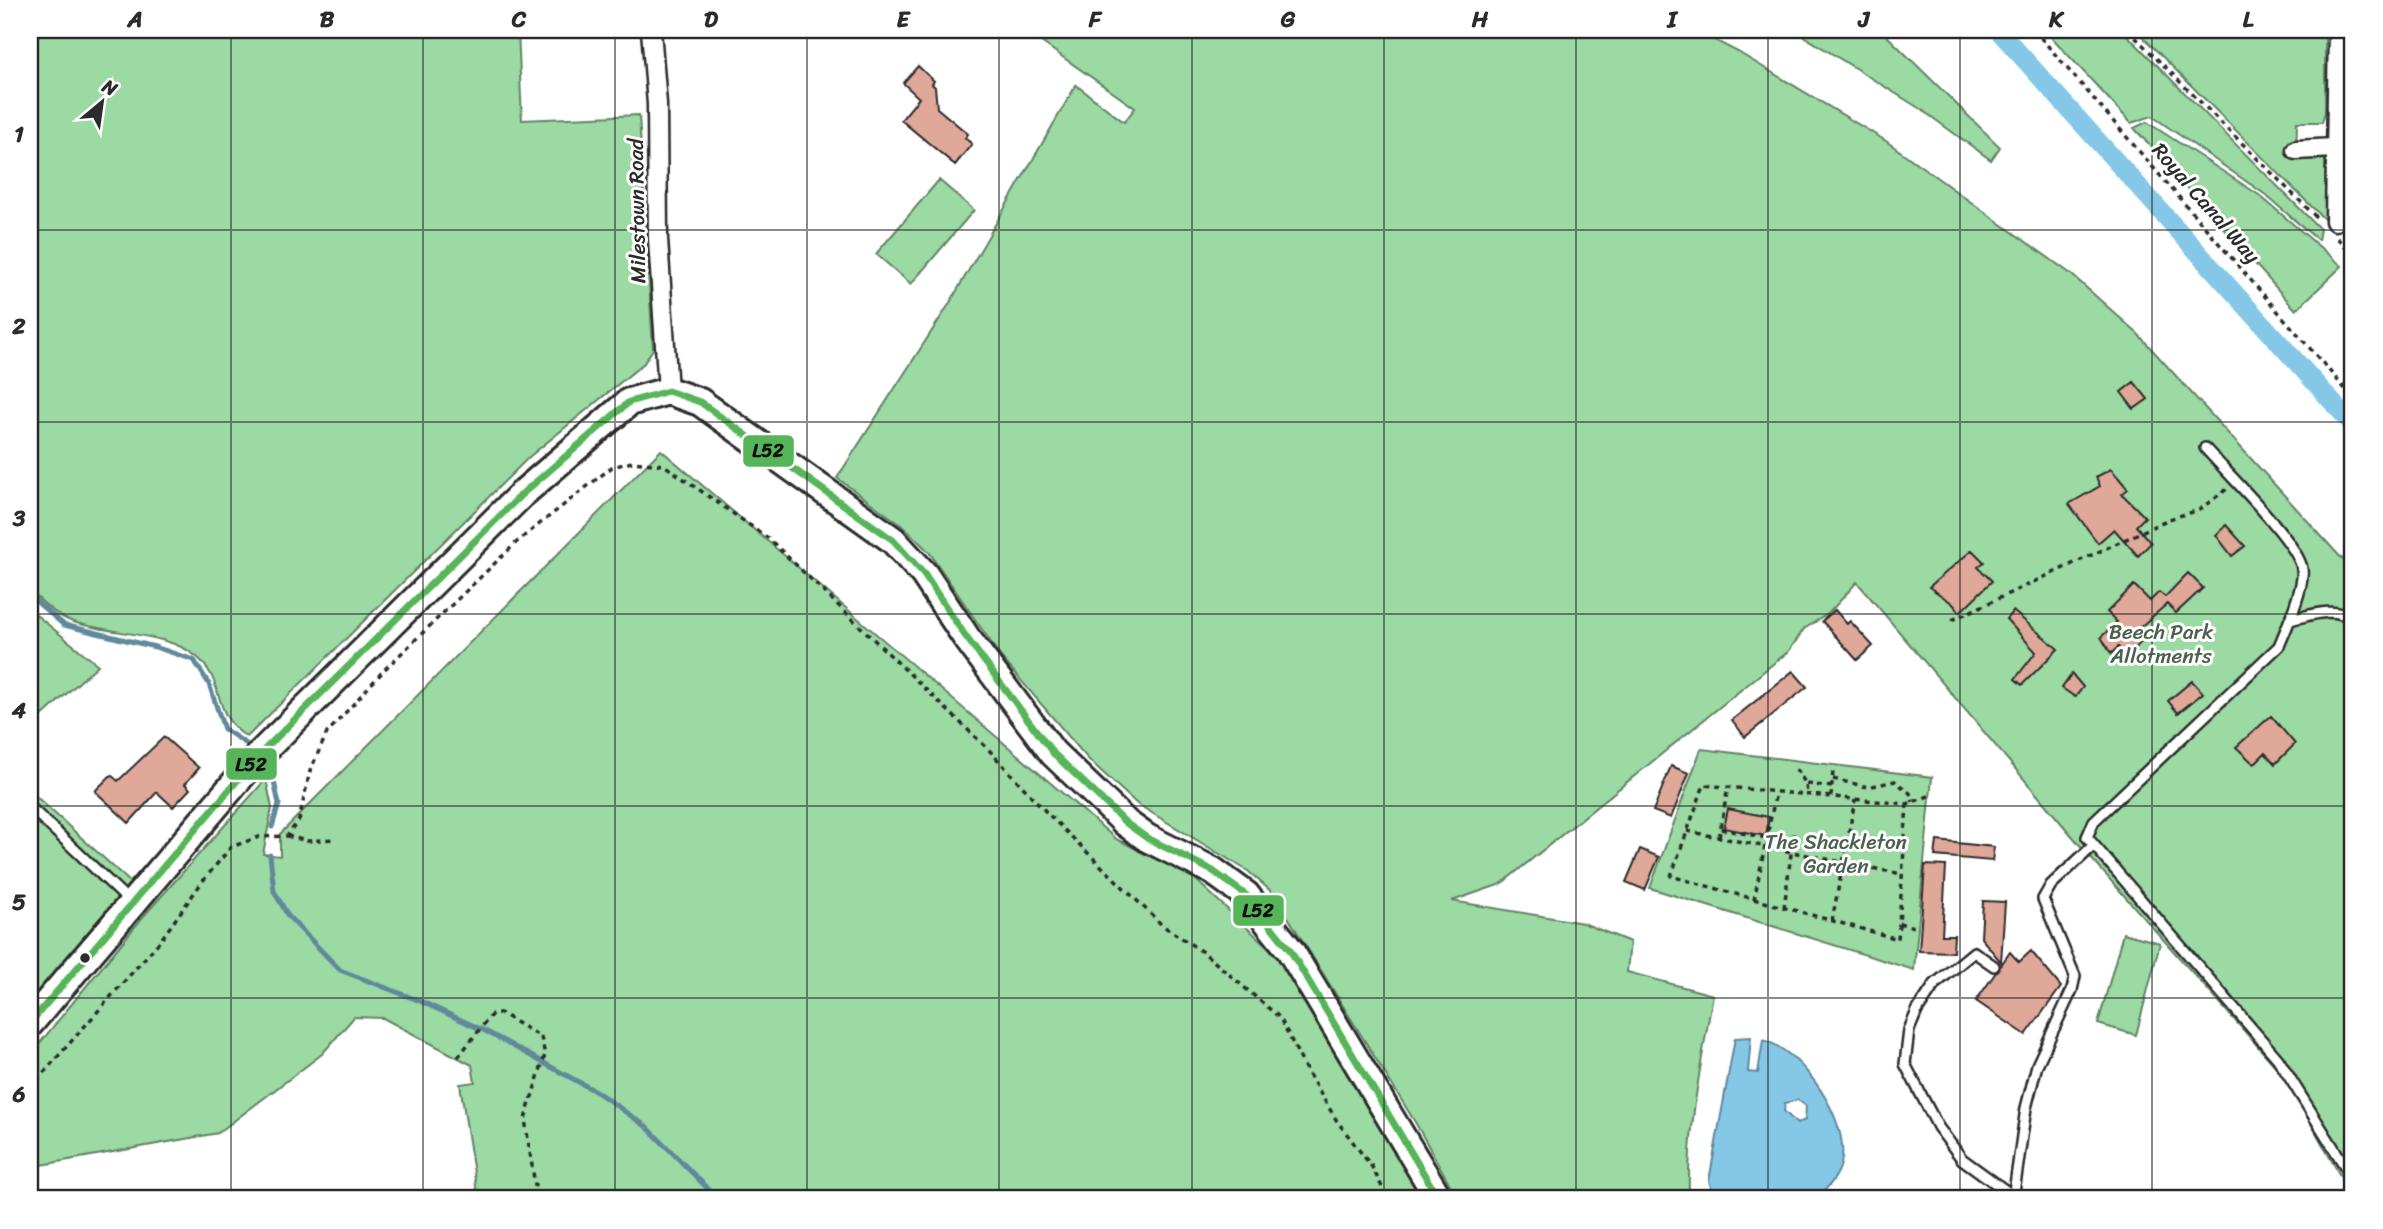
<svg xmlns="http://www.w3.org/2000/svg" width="2383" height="1229" font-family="Sriracha,sans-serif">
	<rect width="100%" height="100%" fill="#fff"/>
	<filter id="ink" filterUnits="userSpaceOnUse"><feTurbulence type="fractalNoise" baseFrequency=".0143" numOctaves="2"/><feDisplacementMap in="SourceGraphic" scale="14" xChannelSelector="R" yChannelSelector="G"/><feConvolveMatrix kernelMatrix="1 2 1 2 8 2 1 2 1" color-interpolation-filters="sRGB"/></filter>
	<g filter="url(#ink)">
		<path fill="#9bdaa2" stroke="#638266" stroke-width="2" d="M30,30H518L522,120L639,115L653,349L644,363L529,457L247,737C210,714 227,683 197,657C167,631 106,635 68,620C55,615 40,600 30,591Z
			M1042,30H1695L1738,52L1886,141L2071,274L2138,334L2353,571V1199L2285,1077L2090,857L1857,582L1829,613L1804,629L1789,651L1501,884L1452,901L1583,923L1630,942L1627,972L1713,995C1701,1063 1687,1131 1689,1199H1458L1415,1122L1273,893L1248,871L1137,804L1088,759L1001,657L929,552L904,527L837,478L948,306L1076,85L1124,122L1135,108L1037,39Z
			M1794,30H1881L2000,147L1991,160L1922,110Z
			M2045,30H2122L2320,229L2318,240L2263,193L2152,116L2131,123Z
			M2136,30H2325V112L2322,122H2297L2296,155L2325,159L2330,168V225Z
			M2147,122L2259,195L2342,266L2296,310L2134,128Z
			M939,180L974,210L911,284L876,254Z
			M661,450L1116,839L1194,878L1285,963L1426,1199H478L460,1084L475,1082L472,1065L383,1018L354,1017L322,1054L218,1133L30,1167V1055L142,918L266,779L272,808L263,854L280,856V834Z
			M30,610L98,665L30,727Z
			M1701,749L1932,777L1914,970L1650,888Z
			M30,791L140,891L30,1023Z
			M2123,933L2160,943L2136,1035L2098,1024Z"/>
		<path fill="#85c7e6" stroke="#61899b" stroke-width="2" fill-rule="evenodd" d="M1751,1037L1748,1072L1758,1073L1763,1040C1803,1051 1851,1122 1841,1164C1837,1179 1826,1189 1816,1199H1715L1709,1181L1735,1038ZM1798,1100L1806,1106L1805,1120L1797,1124L1784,1111L1785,1103Z"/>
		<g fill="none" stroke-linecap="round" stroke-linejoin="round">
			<path stroke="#61899b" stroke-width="5" d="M30,596L64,625L155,647L194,660L209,684L224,729L248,745
				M272,772L279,804L272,827
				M270,855L274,891L288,916L340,970L420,1001L487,1032L597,1092L647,1127L718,1199"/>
			<path stroke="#85c7e6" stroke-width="19" d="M1998,30L2353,425"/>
		</g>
		<path fill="#e0a898" stroke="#2b2b2b" stroke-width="2" d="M918,66L934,81L932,84L935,87L937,108L968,134L965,138L972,144L955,165L901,120L919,98L903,83Z
			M2134,382L2148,399L2134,409L2121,392Z
			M2111,469L2128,489L2122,494L2145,517L2136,526L2151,543L2138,556L2114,529L2098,543L2069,504L2100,486L2096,477Z
			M2226,525L2245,546L2232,556L2216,535Z
			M1972,550L1984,562L1978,567L1992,581L1960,612L1952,603L1929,587Z
			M2188,573L2203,588L2176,613L2167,604L2139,628L2147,637L2126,656L2118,647L2111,654L2101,637L2117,622L2107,612L2134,585L2150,601L2159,592L2165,597Z
			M1835,610L1847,624L1850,621L1873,646L1857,660L1822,621Z
			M2013,611L2058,649L2022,685L2015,679L2036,652L2006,619Z
			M1793,671L1807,687L1745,737L1732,720Z
			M2072,674L2083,687L2075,697L2062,688Z
			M2192,681L2203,693L2178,713L2168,701Z
			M2271,716L2295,744L2275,764L2265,753L2254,764L2236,747Z
			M164,737L199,768L185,784L190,789L173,807L157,792L129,823L95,791L111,775L118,781Z
			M1671,766L1689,773L1671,818L1653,811Z
			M1728,809L1769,817L1766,836L1724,828Z
			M1937,841L1994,847L1992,861L1935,856Z
			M1640,849L1659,857L1645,890L1626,882Z
			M1925,865L1946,866L1942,935H1954L1953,952L1919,951Z
			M1983,901L2005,902L2001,962L1981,938Z
			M2031,951L2061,987L2026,1035L1976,1001L2010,952L2019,962Z"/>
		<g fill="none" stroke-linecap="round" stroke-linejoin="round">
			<g stroke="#2b2b2b" stroke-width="14">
				<path id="lane" d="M2205,448C2226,472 2299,543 2302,569C2305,587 2286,629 2279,646L2094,821L2087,837L2278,1059L2353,1179
					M2290,620C2312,615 2333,606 2353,619
					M30,807L129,901
					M1994,966L1974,952L1935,984L1917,1011L1909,1030L1905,1064L1938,1127L1962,1159L2017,1199
					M2013,1199L2026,1108L2037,1065L2072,990L2075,976L2043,899L2051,885L2094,845"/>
			</g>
			<g stroke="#2b2b2b" stroke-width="23">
				<path id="street" d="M651,30L657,104L658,239L668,391
					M2296,150L2335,148
					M2335,221L2338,30"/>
			</g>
			<g stroke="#2b2b2b" stroke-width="32">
				<path id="secondary" d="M30,1023L259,755L522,494L629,402L668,391L700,402L893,540L924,574L966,637L1053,753L1126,823L1147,838L1213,871L1246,895L1290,950L1439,1199"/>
			</g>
			<path stroke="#2b2b2b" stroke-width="3.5" stroke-dasharray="5 5" stroke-linecap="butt" d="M2034,30L2353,398
				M2128,30L2317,218
				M2337,238L2353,254
				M1952,620L2169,519L2199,510L2228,488
				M1796,769L1806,784L1807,795
				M1833,779L1868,787L1895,781L1910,793L1913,802
				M1807,784L1832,787
				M1831,797L1833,771
				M1907,804L1898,939L1671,876L1704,785L1907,804L1929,796
				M1721,829L1767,838
				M1687,831L1902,874
				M287,836L307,841L334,839
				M1719,837L1728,787
				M1754,900L1776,792
				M1784,908L1794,831
				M1832,921L1855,800
				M1899,923L1914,927
				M458,1057L492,1014L500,1013L541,1037L545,1055L525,1119L537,1199
				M30,1088L160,941L202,882L231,847L259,837L287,836L299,820L310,771L327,733L385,669L518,541L612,467L632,462L664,465L768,538L989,750L1049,815L1162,925L1204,953L1280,1018L1305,1068L1337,1121L1372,1167L1388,1199"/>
			<use href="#lane" stroke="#fff" stroke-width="9"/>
			<use href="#street" stroke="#fff" stroke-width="18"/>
			<use href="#secondary" stroke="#fff" stroke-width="26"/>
			<g stroke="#fff" stroke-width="12">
				<path id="bus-1" d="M30,1023L259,755L522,494L629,402L668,391L700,402L893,540L924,574L966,637L1053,753L1126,823L1147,838L1213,871L1246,895L1290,950L1439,1199"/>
			</g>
			<use href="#bus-1" stroke="#56b559" stroke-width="7"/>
		</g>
	</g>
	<path fill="none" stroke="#2b2b2b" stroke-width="2" stroke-opacity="0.55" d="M231,30V1199M423,30V1199M615,30V1199M807,30V1199M999,30V1199M1192,30V1199M1384,30V1199M1576,30V1199M1768,30V1199M1960,30V1199M2152,30V1199M30,230H2353M30,422H2353M30,614H2353M30,806H2353M30,998H2353"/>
	<circle fill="#2b2b2b" stroke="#fff" stroke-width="2.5" cx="85" cy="958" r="6"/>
	<g text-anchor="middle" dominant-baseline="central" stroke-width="6" stroke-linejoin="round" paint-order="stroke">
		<g font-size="21" fill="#2b2b2b" stroke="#fff">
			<text transform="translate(2206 203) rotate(49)">Royal Canal Way</text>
			<text transform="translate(637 211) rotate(-91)">Milestown Road</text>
		</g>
		<g font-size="21" fill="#4d604f" stroke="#fff">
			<text x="2161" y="632">Beech Park<tspan x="2161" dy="24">Allotments</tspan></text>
			<text x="1836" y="842">The Shackleton<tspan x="1836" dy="24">Garden</tspan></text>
		</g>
	</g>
	<g stroke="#fff" stroke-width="2.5">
		<rect x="742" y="434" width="53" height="34" rx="7" fill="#56b559"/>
		<rect x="225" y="747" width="53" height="34" rx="7" fill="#56b559"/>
		<rect x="1232" y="894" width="53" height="33" rx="7" fill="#56b559"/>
	</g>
	<g font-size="19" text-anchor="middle" font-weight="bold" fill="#111">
		<text x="768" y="457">L52</text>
		<text x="251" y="771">L52</text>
		<text x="1258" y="917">L52</text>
	</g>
	<rect width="2383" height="1229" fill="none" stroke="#fff" stroke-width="77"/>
	<g transform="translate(102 102) rotate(29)" stroke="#ffffff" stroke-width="5" paint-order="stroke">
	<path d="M0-5L12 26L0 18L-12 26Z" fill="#2b2b2b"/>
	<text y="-10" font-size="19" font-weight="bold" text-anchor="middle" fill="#2b2b2b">N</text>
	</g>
	<rect x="38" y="38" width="2306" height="1152" fill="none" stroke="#2b2b2b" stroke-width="2.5"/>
	<g font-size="23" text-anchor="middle" font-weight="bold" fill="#2b2b2b">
		<text x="135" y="27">A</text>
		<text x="327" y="27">B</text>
		<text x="519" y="27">C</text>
		<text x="711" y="27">D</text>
		<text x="903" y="27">E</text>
		<text x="1095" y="27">F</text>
		<text x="1288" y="27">G</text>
		<text x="1480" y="27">H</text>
		<text x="1672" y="27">I</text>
		<text x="1864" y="27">J</text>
		<text x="2056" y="27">K</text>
		<text x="2248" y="27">L</text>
		<text x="19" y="142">1</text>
		<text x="19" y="334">2</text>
		<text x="19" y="526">3</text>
		<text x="19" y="718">4</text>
		<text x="19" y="910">5</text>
		<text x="19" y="1102">6</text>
	</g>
</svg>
